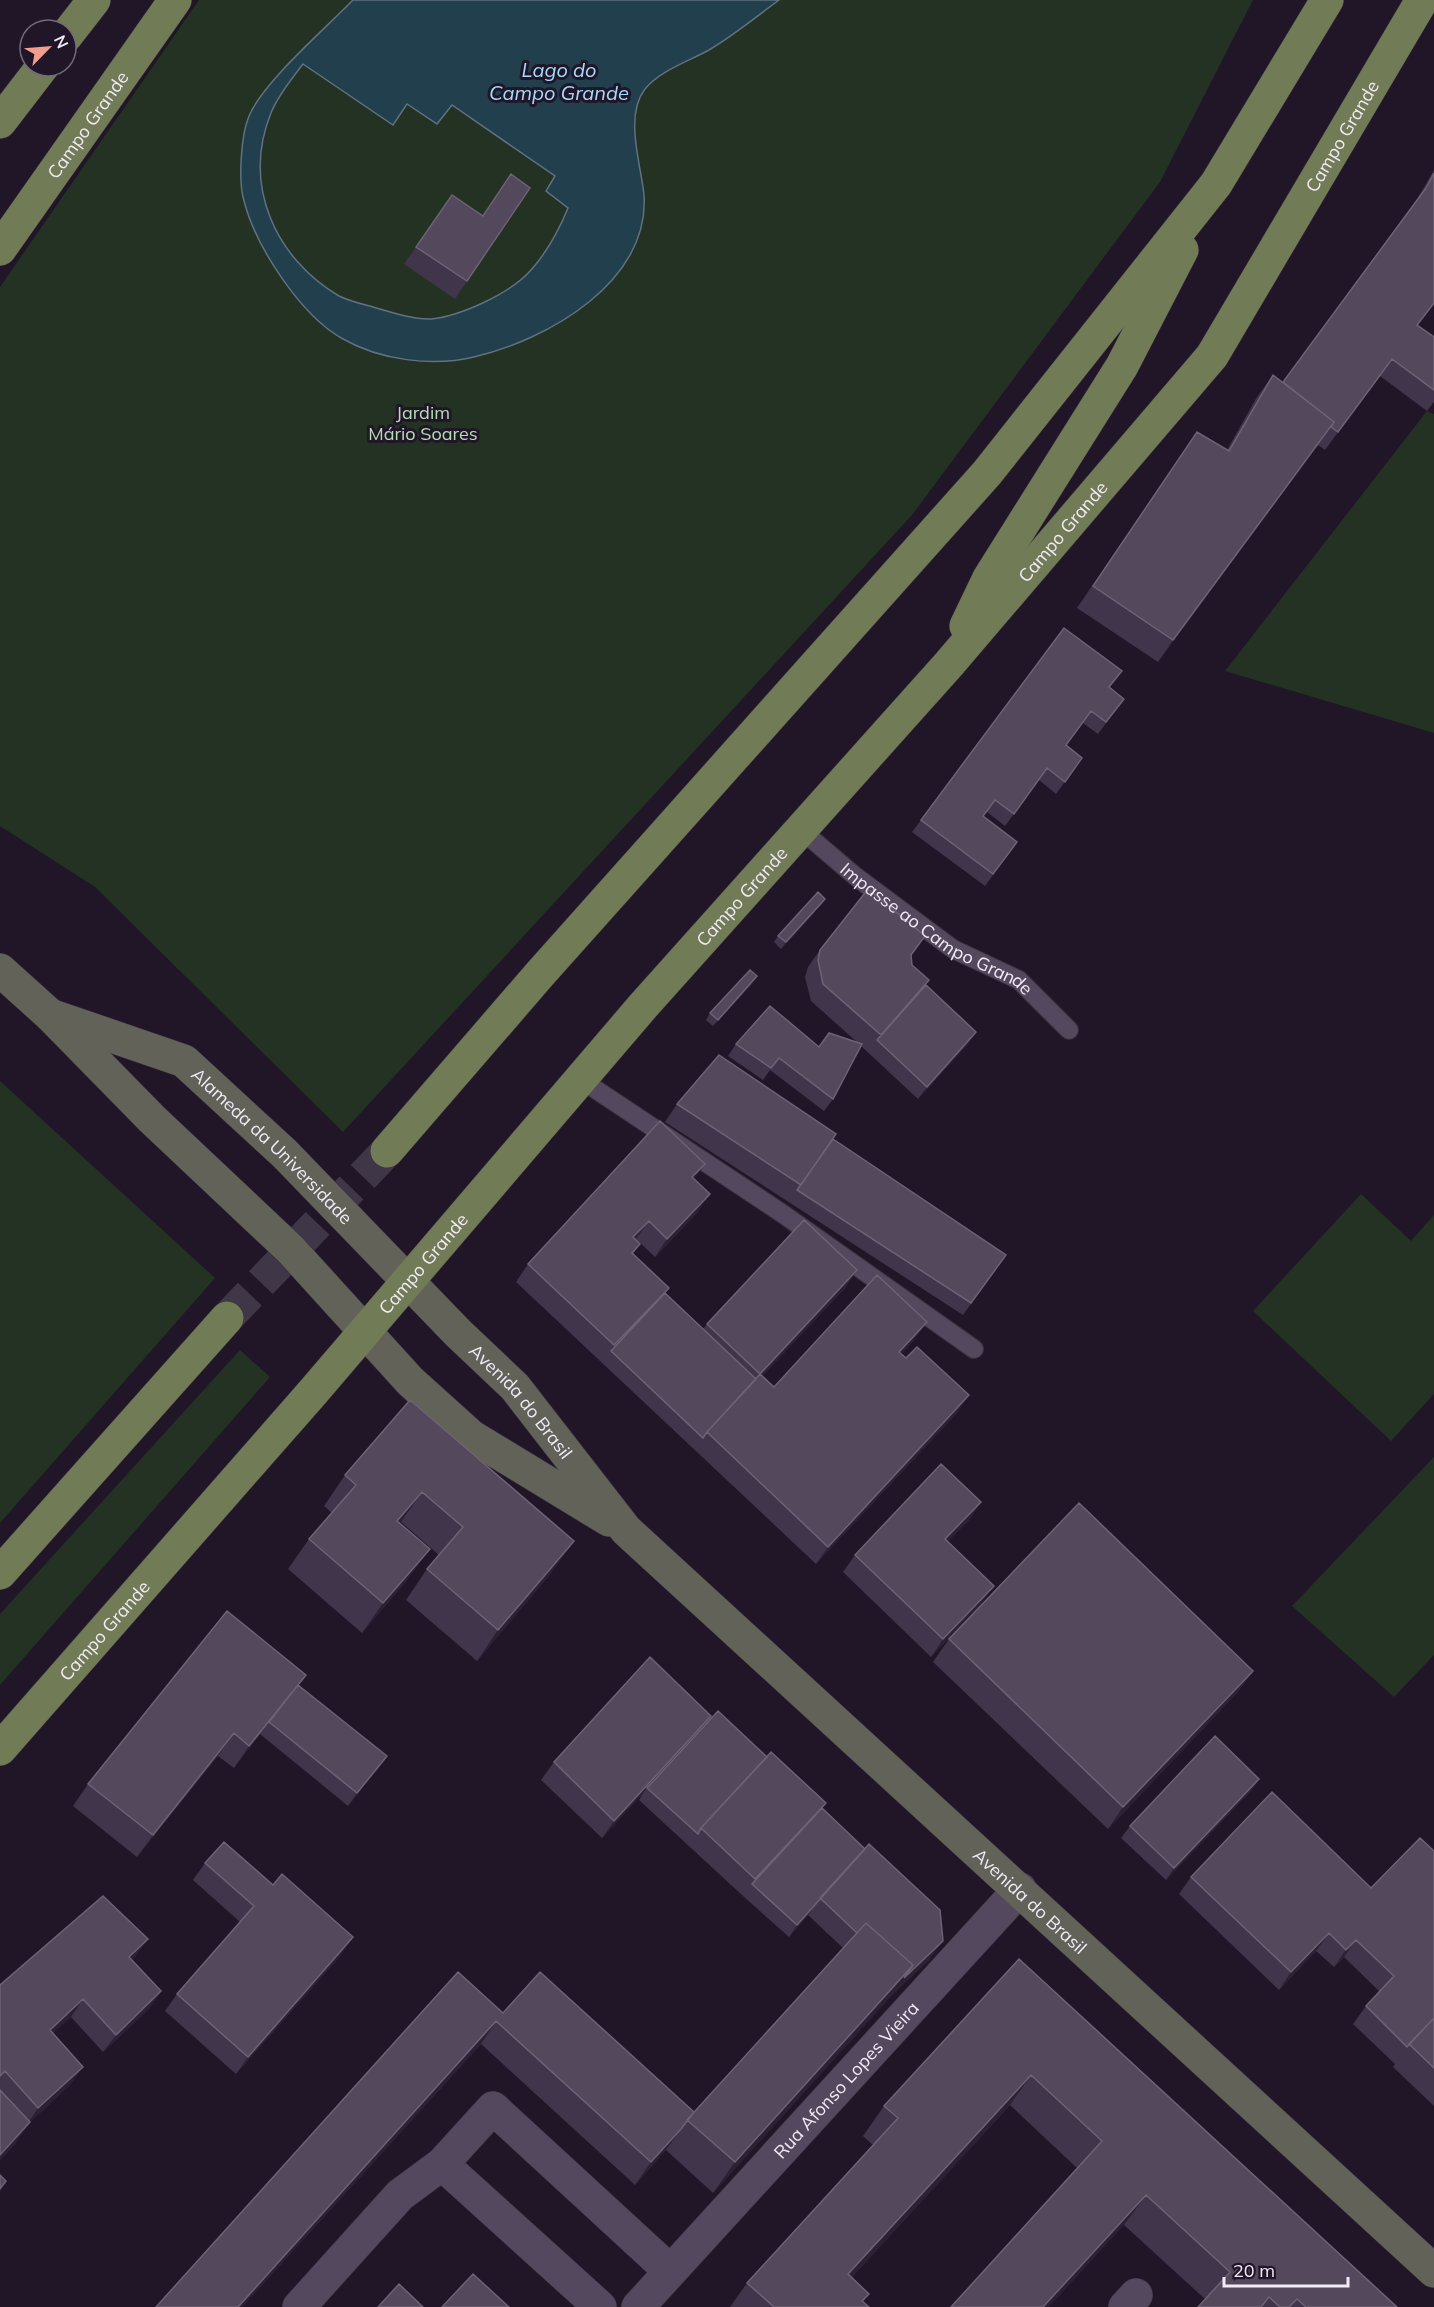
<svg xmlns="http://www.w3.org/2000/svg" width="1434" height="2307" font-family="Mulish,sans-serif">
	<rect width="100%" height="100%" fill="#201628"/>
	<path fill="#233223" d="M199,0H1253L1160,182L912,515L343,1132L95,887L0,826V287Z
		M1427,411L1434,414V733L1225,671Z
		M0,1081L215,1278L0,1523Z
		M1361,1194L1411,1241L1434,1215V1394L1391,1441L1253,1311Z
		M240,1350L270,1377L0,1685V1614Z
		M1434,1457V1655L1394,1697L1292,1606Z"/>
	<path fill="#223f4e" stroke="#607281" stroke-width="1.5" fill-rule="evenodd" d="M353,0H779C756,17 733,36 709,50C689,61 659,71 645,89C624,116 641,164 644,195C650,282 547,340 474,357C432,367 380,360 343,339C301,316 256,247 244,201C238,181 241,135 249,116C263,82 326,28 353,0ZM303,64L393,125L407,104L437,124L452,105L555,176L546,191L568,208C559,230 548,251 531,270C511,293 461,316 431,319C414,320 390,312 373,307C362,304 349,301 339,296C275,258 242,185 271,113C277,97 292,78 303,64Z"/>
	<g fill="none" stroke-linecap="round" stroke-linejoin="round">
		<path stroke="#3f3647" stroke-width="33" stroke-dasharray="33 16" stroke-linecap="butt" d="M227,1318L387,1151"/>
		<g stroke="#38313e" stroke-width="20">
			<g id="lane">
				<path id="s1" d="M800,829L855,876L953,949L1019,980L1069,1030"/>
				<path d="M580,1079L783,1214L974,1349"/>
			</g>
		</g>
		<g stroke="#38313e" stroke-width="34">
			<g id="street">
				<path d="M442,2164L600,2307"/>
				<path d="M299,2307L400,2195L442,2164L493,2108L669,2270"/>
				<path id="s2" d="M638,2307L1020,1889"/>
				<path d="M1125,2307L1136,2295"/>
			</g>
		</g>
		<g stroke="#38313e" stroke-width="34">
			<g id="secondary">
				<path d="M0,970L50,1015L152,1119L291,1250L410,1381L471,1436L609,1520"/>
				<path id="s3" d="M50,1015L184,1061L285,1154L458,1333L515,1387L626,1530L1434,2271"/>
			</g>
		</g>
		<g stroke="#38313e" stroke-width="34">
			<g id="primary">
				<path d="M66,36L94,0"/>
				<path d="M0,122L43,66"/>
				<path id="s4" d="M0,249L175,0"/>
				<path d="M966,626L989,578L1122,366L1182,250"/>
				<path d="M387,1151L539,975L987,473L1216,184L1327,0"/>
				<path d="M0,1573L227,1318"/>
				<path id="s5" d="M0,1749L313,1392L643,1006L949,664L1212,356L1422,0"/>
			</g>
		</g>
		<use href="#lane" stroke="#53485d" stroke-width="18"/>
		<use href="#street" stroke="#53485d" stroke-width="33"/>
		<use href="#secondary" stroke="#626259" stroke-width="33"/>
		<use href="#primary" stroke="#717b56" stroke-width="33"/>
	</g>
	<path fill="#41354b" d="M1434,170V304L1418,325L1434,337V402L1427,411L1380,376L1325,450L1318,445L1158,662L1077,608L1182,454L1227,450L1257,397L1273,375L1283,382L1416,201Z
		M530,188L455,299L404,264L452,195L483,216Z
		M1110,687L1124,699L1098,734L1083,723L1066,745L1082,758L1056,794L1039,780L1005,826L987,812L983,816L1017,842L985,886L912,832L921,820Z
		M825,899L821,905L781,949L774,942L778,936Z
		M820,950L911,956L912,965L926,985L976,1032L968,1044L918,1099L861,1046L833,1099L824,1111L770,1070L763,1080L728,1056L736,1044L819,1047L858,1043L811,1001L805,977L808,967Z
		M753,983L713,1026L706,1020L710,1013Z
		M677,1104L833,1139L1006,1255L963,1315L665,1122Z
		M694,1179L698,1212L655,1257L636,1239V1240L640,1244L633,1254L669,1288L665,1293L703,1329L707,1324L857,1270L845,1288L762,1376L774,1387L914,1340L901,1354L957,1413L816,1564L516,1282L528,1264Z
		M410,1400L552,1572L477,1661L406,1600L427,1569L439,1555L401,1522L400,1523L408,1579L362,1633L288,1569L309,1539L332,1513L324,1506L345,1475Z
		M981,1502L969,1520L947,1542L982,1603L931,1657L843,1572L855,1555Z
		M949,1639L1253,1671L1237,1693L1108,1829L933,1662Z
		M306,1675L298,1685L378,1768L348,1806L260,1734L234,1768L218,1756L137,1857L73,1806L88,1784Z
		M702,1728L822,1808L931,1958L892,1995L713,2193L666,2150L635,2185L481,2044L242,2307H156L503,2013L694,2112L843,1948L808,1915L789,1937L743,1896L639,1800L643,1793L602,1838L541,1780L554,1762Z
		M1259,1779L1251,1791L1166,1880L1121,1838L1130,1826Z
		M1434,1851V2106L1393,2067L1395,2064L1353,2024L1366,2006L1380,1992L1344,1957L1334,1967L1316,1951L1279,1990L1179,1894L1191,1877L1371,1888Z
		M205,1863L341,1955L236,2074L165,2011L177,1994L240,1922L193,1880Z
		M136,1956L132,1960L161,1991L149,2009L103,2052L71,2017L53,2033L71,2084L29,2123L14,2145L0,2160V1985Z
		M1019,1959L1397,2307H1198L1205,2299L1124,2225L1077,2168L1010,2105L852,2277L869,2294L863,2302L869,2307H730L747,2283L873,2145L863,2136L884,2106Z"/>
	<path fill="#2c2035" d="M1392,359L1380,376L1325,450L1338,432Z
		M1334,422L1318,445L1158,662L1173,640Z
		M825,899L821,905L781,949L786,942Z
		M757,976L753,983L713,1026L718,1020Z
		M976,1032L968,1044L918,1099L927,1087Z
		M705,1164L692,1182V1177Z
		M710,1194L698,1212L655,1257L667,1239Z
		M649,1221L636,1239L621,1255L633,1237Z
		M857,1270L845,1288L748,1392L760,1374Z
		M927,1322L914,1340L887,1369L899,1352Z
		M969,1395L957,1413L816,1564L828,1547Z
		M422,1492L401,1522L376,1551L397,1521Z
		M981,1502L969,1520L933,1557L945,1539Z
		M574,1541L552,1572L477,1661L498,1630Z
		M430,1549L408,1579L362,1633L383,1603Z
		M994,1586L982,1603L931,1657L943,1639Z
		M1253,1671L1237,1693L1108,1829L1123,1807Z
		M306,1675L290,1697L269,1722L234,1768L249,1746Z
		M711,1716L698,1733L647,1788L643,1793L602,1838L614,1821Z
		M234,1733L218,1756L137,1857L153,1835Z
		M387,1756L378,1768L348,1806L357,1793Z
		M1259,1779L1251,1791L1166,1880L1174,1868Z
		M816,1903L808,1915L789,1937L797,1925Z
		M1329,1933L1316,1951L1279,1990L1291,1972Z
		M353,1937L341,1955L236,2074L248,2057Z
		M148,1939L136,1956L116,1974L129,1957Z
		M1356,1940L1344,1957L1334,1967L1346,1950Z
		M943,1941L931,1958L892,1995L713,2193L735,2162L913,1965Z
		M161,1991L149,2009L103,2052L116,2035Z
		M83,1999L71,2017L38,2047L50,2030Z
		M496,2021L481,2044L242,2307H238Z
		M83,2067L71,2084L29,2123L14,2145L0,2160V2155L26,2126L38,2108Z
		M1031,2075L1010,2105L827,2304L848,2274Z
		M681,2129L666,2150L635,2185L651,2162Z
		M1146,2195L1124,2225L1049,2307H1043Z"/>
	<path fill="#54485d" stroke="#6d6276" stroke-width="1.5" d="M1434,173V303L1417,325L1434,337V390L1392,359L1338,432L1331,427L1334,422L1283,382L1426,188Z
		M511,174L530,188L467,281L416,247L452,195L483,216Z
		M1273,375L1334,422L1173,640L1093,586L1197,432L1229,451Z
		M1064,628L1122,671L1109,687L1124,699L1106,722L1091,711L1066,745L1082,758L1065,782L1047,768L1014,814L995,800L983,816L1017,842L993,874L921,820Z
		M868,889L925,936L911,955L912,965L929,980L881,1035L823,984L818,960L820,950Z
		M818,892L825,899L786,942L778,936Z
		M750,970L757,976L718,1020L710,1013Z
		M926,985L976,1032L927,1087L877,1040Z
		M770,1006L819,1047L829,1033L862,1044L833,1099L779,1058L771,1068L736,1044Z
		M719,1055L836,1134L801,1185L677,1104Z
		M660,1121L705,1164L692,1177L710,1194L667,1239L649,1221L633,1237L640,1244L632,1253L669,1288L614,1345L528,1264Z
		M833,1139L1006,1255L971,1303L797,1190Z
		M804,1220L857,1270L760,1374L707,1324Z
		M877,1275L927,1322L899,1352L906,1358L917,1347L969,1395L828,1547L707,1432L760,1374L774,1387Z
		M665,1293L756,1379L707,1432L703,1438L611,1351Z
		M410,1400L574,1541L498,1630L427,1569L463,1527L422,1492L397,1521L430,1549L383,1603L309,1539L356,1485L345,1475Z
		M941,1464L981,1502L945,1539L994,1586L943,1639L855,1555Z
		M1079,1503L1253,1671L1123,1807L949,1639Z
		M227,1611L306,1675L249,1746L234,1733L153,1835L88,1784Z
		M650,1657L711,1716L614,1821L554,1762Z
		M298,1685L387,1756L357,1793L269,1722Z
		M718,1711L767,1757L701,1828L698,1834L647,1788Z
		M1215,1736L1259,1779L1174,1868L1130,1826Z
		M771,1752L826,1803L755,1879L701,1828Z
		M1272,1792L1371,1888L1420,1838L1434,1851V2018L1407,2047L1366,2006L1394,1976L1356,1940L1346,1950L1329,1933L1291,1972L1191,1877Z
		M822,1808L865,1849L797,1925L752,1884Z
		M224,1842L273,1885L282,1874L353,1937L248,2057L177,1994L254,1906L205,1863Z
		M869,1844L940,1910L943,1941L904,1978L913,1965L866,1923L857,1933L820,1898Z
		M103,1896L148,1939L129,1957L161,1991L116,2035L83,1999L50,2030L83,2067L38,2108L5,2071L0,2076V1985Z
		M866,1923L913,1965L735,2162L687,2120Z
		M1019,1959L1397,2307H1306L1297,2299L1289,2307H1280L1269,2297L1261,2307H1198L1230,2272L1146,2195L1043,2307H951L1102,2141L1031,2075L848,2274L869,2294L862,2301L869,2307H774L747,2283L898,2118L884,2106Z
		M458,1972L503,2013L540,1972L694,2112L681,2129L651,2162L496,2021L238,2307H156Z
		M1434,2018V2068L1409,2044Z
		M0,2090L30,2122L0,2155Z
		M0,2175L6,2181L0,2189Z
		M473,2274L509,2307H442Z
		M399,2284L423,2307H378Z"/>
	<g text-anchor="middle" dominant-baseline="central" stroke-width="6" stroke-linejoin="round" paint-order="stroke">
		<g font-size="18" fill="#f1eaf7" stroke="#201628">
			<text stroke="none"><textPath href="#s4" startOffset="152">Campo Grande</textPath></text>
			<text stroke="none"><textPath href="#s5" startOffset="2102">Campo Grande</textPath></text>
			<text stroke="none"><textPath href="#s5" startOffset="1616">Campo Grande</textPath></text>
			<text stroke="none"><textPath href="#s5" startOffset="1130">Campo Grande</textPath></text>
			<text stroke="none"><textPath href="#s1" startOffset="170">Impasse ao Campo Grande</textPath></text>
			<text stroke="none"><textPath href="#s3" startOffset="264">Alameda da Universidade</textPath></text>
			<text stroke="none"><textPath href="#s5" startOffset="644">Campo Grande</textPath></text>
			<text stroke="none"><textPath href="#s3" startOffset="621">Avenida do Brasil</textPath></text>
			<text stroke="none"><textPath href="#s5" startOffset="158">Campo Grande</textPath></text>
			<text stroke="none"><textPath href="#s3" startOffset="1336">Avenida do Brasil</textPath></text>
			<text stroke="none"><textPath href="#s2" startOffset="308">Rua Afonso Lopes Vieira</textPath></text>
		</g>
		<g font-size="18" fill="#b4dfb5" stroke="#201628">
			<text x="423" y="412">Jardim<tspan x="423" dy="21">Mário Soares</tspan></text>
		</g>
		<g font-size="20" font-style="italic" fill="#a2dcfc" stroke="#201628">
			<text x="559" y="69">Lago do<tspan x="559" dy="23">Campo Grande</tspan></text>
		</g>
	</g>
	<g transform="translate(48 48) rotate(65)"><circle r="28" fill="#201628" stroke="#746b7b" stroke-width="1.5"/>
	<path d="M0-4.5L10 22L0 15L-10 22Z" fill="#f49d8c"/>
	<text y="-9" font-size="16" font-weight="bold" text-anchor="middle" fill="#f1eaf7">N</text>
	</g>
	<path d="M1224 2277v9h124v-9" fill="none" stroke="#f1eaf7" stroke-width="3"/>
	<text x="1233" y="2277" font-size="18" fill="#f1eaf7" stroke="#201628" stroke-width="4.5" paint-order="stroke">20 m</text>
</svg>
